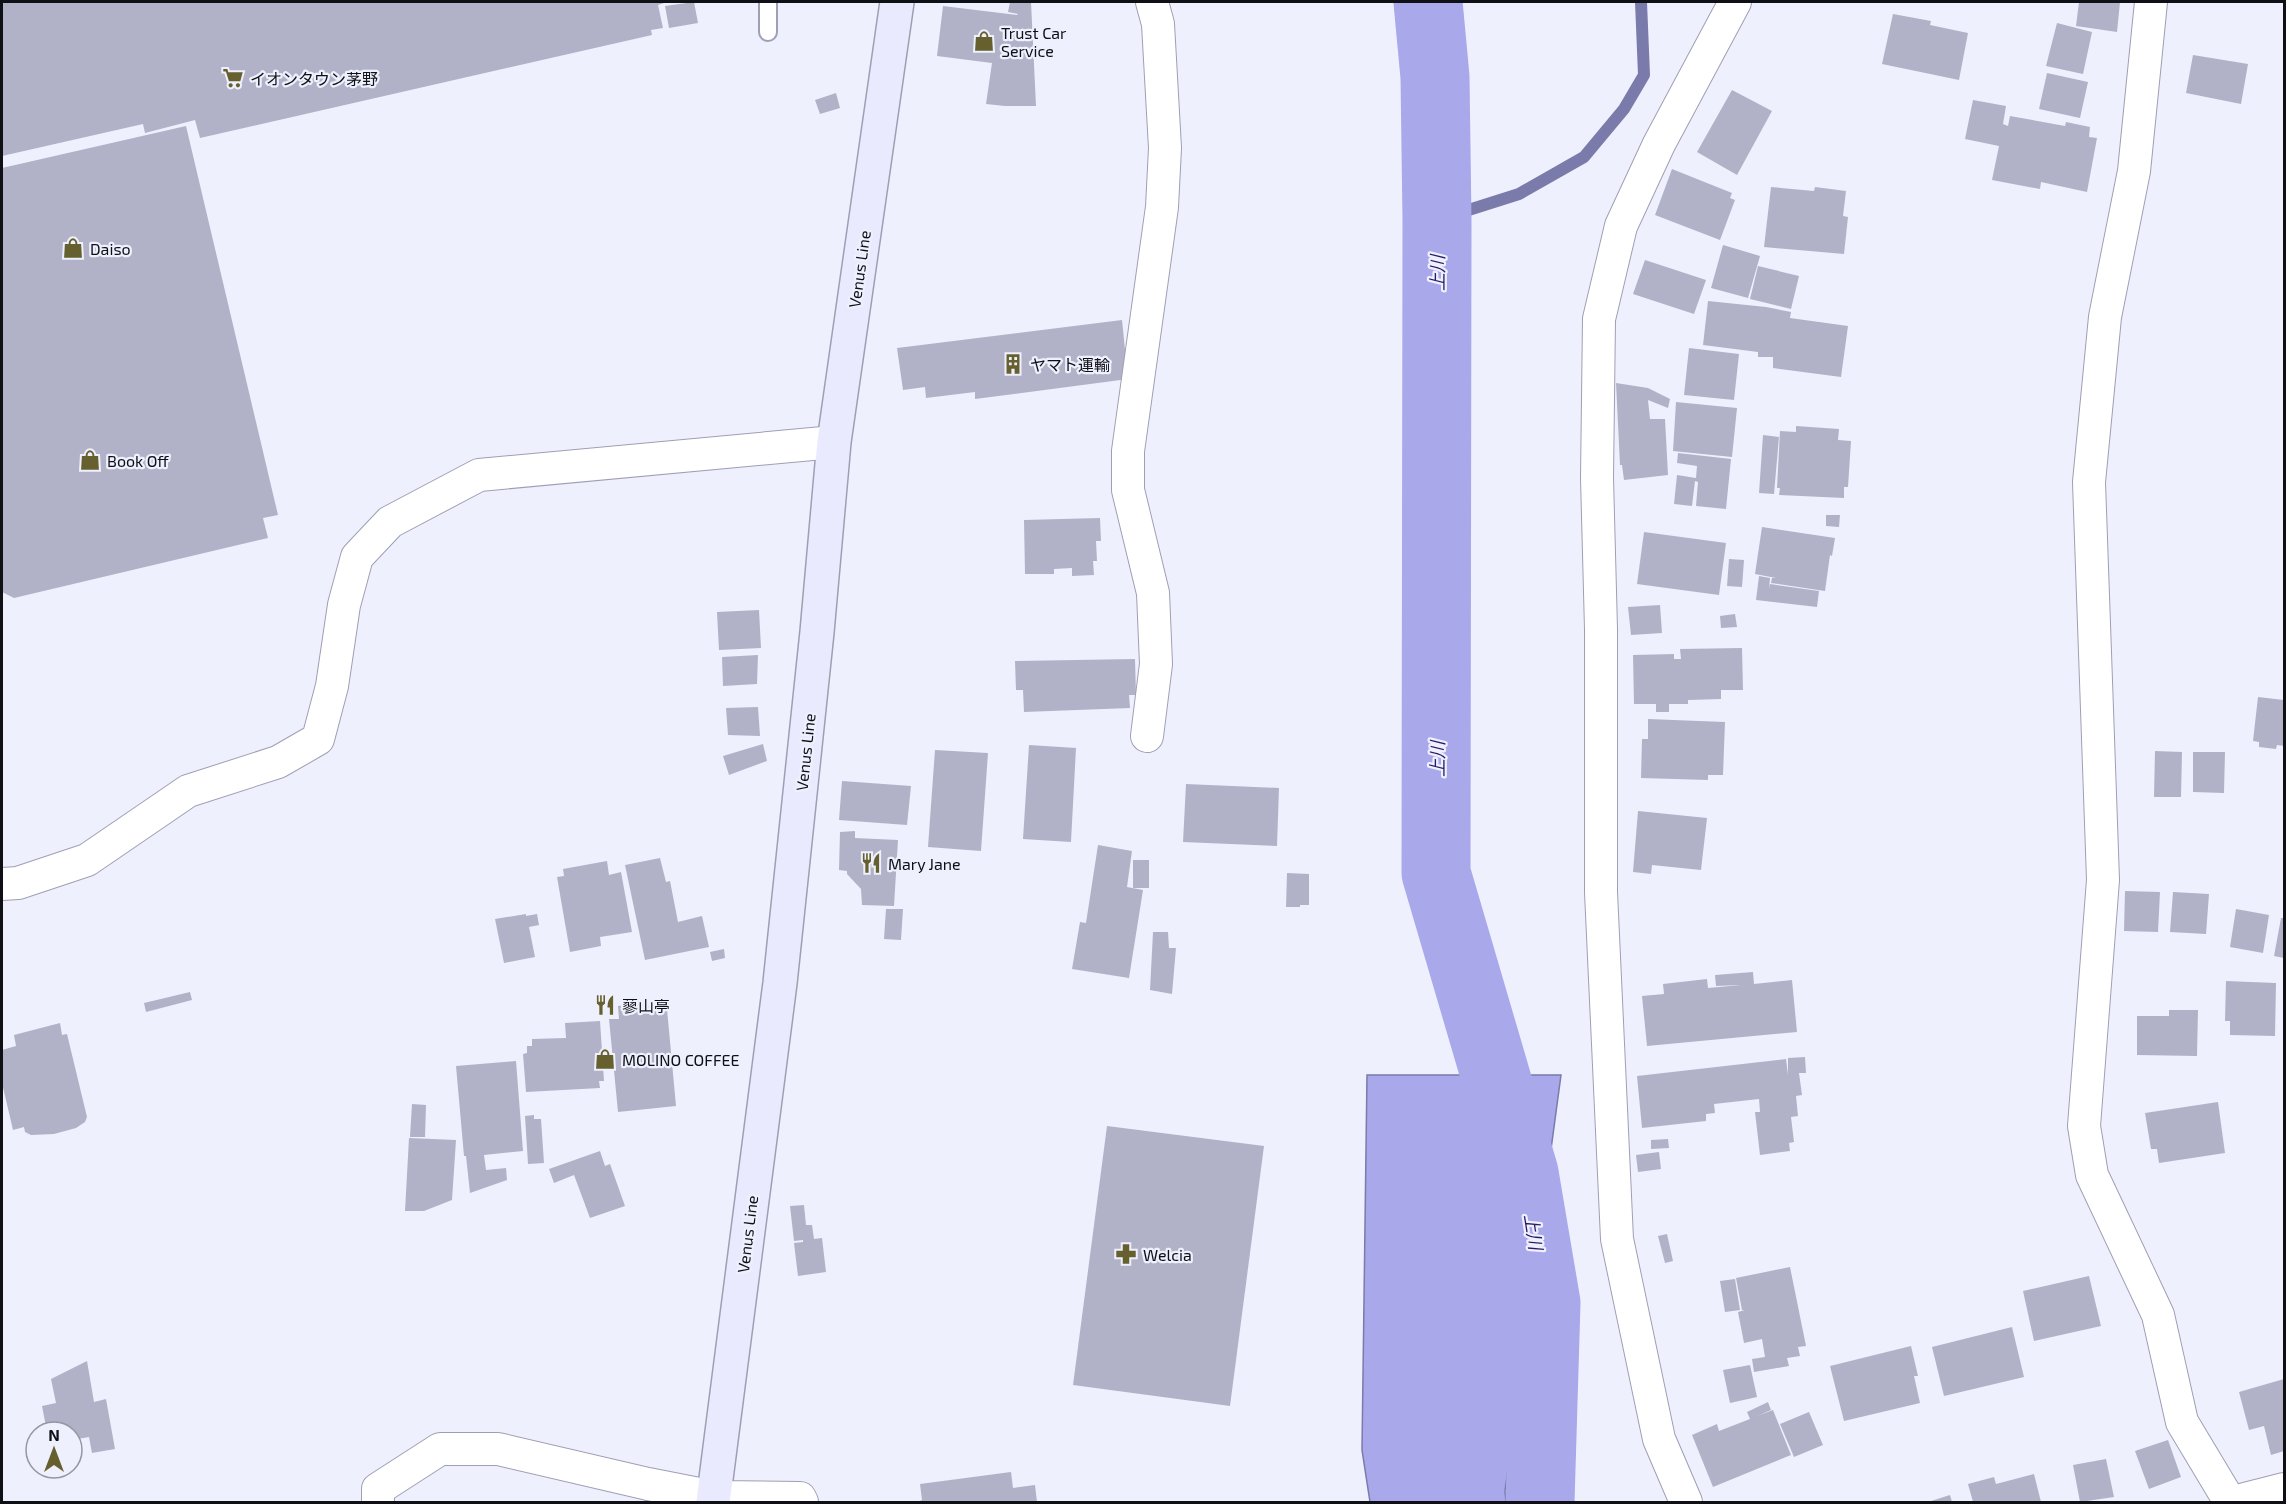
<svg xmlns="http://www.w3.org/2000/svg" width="2286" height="1504" font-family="'Exo 2','Noto Sans JP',sans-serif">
	<rect width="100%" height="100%" fill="#eff0fd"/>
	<path fill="#a8a8eb" stroke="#7a7aab" stroke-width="1.5" d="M1367,1075H1561L1505,1491L1506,1502H1370L1362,1450Z"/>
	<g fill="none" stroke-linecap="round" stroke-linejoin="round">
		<path stroke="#7a7aab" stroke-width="12" d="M1437,220L1519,194L1584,157L1624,109L1644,75L1641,2"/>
		<path stroke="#a8a8eb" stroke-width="69" d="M1428,2L1435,77L1437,220L1436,873L1524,1173L1546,1303L1540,1502"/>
	</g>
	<path fill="#b1b2c7" d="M2,2H667L658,5L663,28L651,30L652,35L200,138L195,120L145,133L143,124L2,156Z
		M694,2L698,23L669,28L665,6Z
		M1010,2H1031L1036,106H1005L986,104L992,63L937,56L943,6L1017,15L1018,14L1008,12Z
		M2079,2H2120L2117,32L2076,26Z
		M1893,14L1931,21L1930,25L1968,33L1959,80L1882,64Z
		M2057,23L2092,32L2083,74L2046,66Z
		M2193,55L2248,64L2241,104L2186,93Z
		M2047,73L2088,82L2080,118L2039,109Z
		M1732,90L1772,111L1737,175L1697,152Z
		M836,93L840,108L820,114L815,100Z
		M1973,100L2006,106L2003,124L2008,126L2010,116L2065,126L2066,122L2090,127L2089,137L2097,138L2087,192L2041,182L2040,189L1992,180L1999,146L1965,139Z
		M186,126L278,515L263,518L268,538L14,598L2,592V168Z
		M1672,169L1732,193L1730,198L1735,200L1720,240L1655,215Z
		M1771,187L1814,191L1815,187L1846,191L1843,216L1848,217L1844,254L1764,247Z
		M1723,245L1760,256L1748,298L1711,288Z
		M1645,260L1706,280L1694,314L1633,294Z
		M1758,266L1799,276L1791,309L1750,299Z
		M1708,301L1766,307L1791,312L1790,318L1848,326L1841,377L1773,368V357H1758V352L1703,345Z
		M1122,320L1128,379L975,399V392L926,398L925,387L903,390L897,348Z
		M1689,348L1739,354L1734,400L1684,395Z
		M1616,383L1648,388L1670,399L1668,408L1648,400L1650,419H1665L1668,475L1624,480L1622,465H1620Z
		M1676,402L1737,408L1732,457L1673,451Z
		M1796,426L1839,429L1838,440L1851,441L1848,487H1844V498L1779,495L1780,488H1777L1780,431L1796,432Z
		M1763,435L1779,437L1774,494L1759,493Z
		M1678,453L1731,459L1726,509L1696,506L1698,482L1695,481L1692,506L1674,504L1677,475L1696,478L1697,466L1677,463Z
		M1826,515H1840L1839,527L1826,526Z
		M1100,518L1101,541H1096L1097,561H1093L1094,575L1072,576V568L1054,569V574H1025L1024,520Z
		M1762,527L1835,538L1832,556L1830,555L1825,591L1771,583L1772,578H1776L1755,574Z
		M1644,532L1726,543L1719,595L1637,584Z
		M1729,559L1744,560L1742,587L1727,586Z
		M1759,576L1770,578L1769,589L1770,584L1819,591L1817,607L1756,600Z
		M1660,605L1662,633L1631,635L1628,607Z
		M759,610L761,648L719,650L717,612Z
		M1735,614L1737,627L1721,628L1720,616Z
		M1742,648L1743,690H1721V699L1688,700V704H1669V712H1656V704H1634L1633,655L1674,654V659H1681L1680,649Z
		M758,655L757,684L723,686L722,657Z
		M1135,659L1136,695H1129L1130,708L1024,712L1023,690H1016L1015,661Z
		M2258,697L2284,700V746L2277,745L2276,749L2259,747V742L2253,741Z
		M758,707L760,736L728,735L726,708Z
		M1648,719L1725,722L1723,775H1708V780L1641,778L1642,739H1648Z
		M763,744L767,761L729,775L723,756Z
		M1029,745L1076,748L1071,842L1023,839Z
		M935,750L988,753L981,851L928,847Z
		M2155,751L2182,752L2181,797H2154Z
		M2193,752H2225L2224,793L2193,792Z
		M842,781L911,786L907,825L839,820Z
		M1186,784L1279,788L1277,846L1183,842Z
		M1638,811L1707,818L1701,870L1652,865L1651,874L1633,872Z
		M855,831V838L898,840L894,906L862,905L861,889L847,874V871L839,870L840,832Z
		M1098,845L1132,851L1127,887L1143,890L1129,978L1072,969L1080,922L1086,923Z
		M660,858L666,882L670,881L678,922L702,916L709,947L645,960L625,865Z
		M1133,860H1149V888H1133Z
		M607,861L609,875L621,872L632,932L600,937L601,946L570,952L557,877L564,876L563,869Z
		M1287,873L1309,874V905H1300V907H1286Z
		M2125,891L2160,892L2158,932L2124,931Z
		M2173,892L2209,894L2206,934L2170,932Z
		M886,909H903L901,940L884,939Z
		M2236,909L2269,915L2263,953L2230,947Z
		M526,914V916L537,914L539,925L529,927L535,957L504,963L495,919Z
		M2281,918H2284V958L2274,956Z
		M1153,932H1168L1169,948H1176L1172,994L1150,990Z
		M724,949L725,958L712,961L710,952Z
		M1753,972L1754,984L1792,980L1797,1032L1647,1046L1642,996L1664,994L1663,984L1707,979L1708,988L1741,985L1716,986L1715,975Z
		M2226,981L2276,983L2275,1036L2230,1035V1021H2225Z
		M190,992L192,1000L146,1012L144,1003Z
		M648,1003L649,1010L667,1009L676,1106L618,1112L609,1019H619L618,1006Z
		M2169,1010H2198L2197,1056L2137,1055V1016H2169Z
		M600,1021L604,1081H599L600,1088L526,1092L523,1054L527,1053V1046H532V1039L566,1038L565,1023Z
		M60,1023L62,1035L67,1034L87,1117L85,1122L76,1128L54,1134L31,1135L25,1132L24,1127L13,1130L2,1083V1050L16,1046L14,1035Z
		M1805,1057L1806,1073H1799L1802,1095L1796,1096L1798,1116L1791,1117L1794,1142L1789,1143L1790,1151L1760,1155L1755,1112H1760L1759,1099L1714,1104L1715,1113L1706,1114V1121L1642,1128L1637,1076L1786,1059L1788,1075V1058Z
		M516,1061L523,1151L484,1155L486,1170L506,1168L507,1180L470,1193L466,1156H464L456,1066Z
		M2218,1102L2225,1153L2159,1163L2157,1149H2151L2145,1113Z
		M412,1104L426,1105L425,1137H410Z
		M534,1115V1119H541L544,1163L528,1164L525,1116Z
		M1107,1126L1264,1146L1230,1406L1073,1385Z
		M409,1138L456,1140L452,1200L424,1211H405Z
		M1668,1139L1669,1148L1651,1149V1140Z
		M600,1151L605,1166L610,1164L625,1206L590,1218L574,1175L554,1183L549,1169Z
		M1659,1152L1661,1169L1638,1172L1636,1155Z
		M804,1205L806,1225H812L814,1239L822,1238L826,1272L798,1276L794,1243L803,1242V1240L794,1241L790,1206Z
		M1667,1234L1673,1261L1665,1263L1658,1236Z
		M1790,1267L1806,1346L1798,1347L1800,1356L1787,1358L1789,1366L1754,1372L1752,1359L1765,1357L1762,1339L1744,1343L1738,1312L1745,1310H1742L1736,1278Z
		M2089,1276L2101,1326L2034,1341L2023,1291Z
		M1735,1279L1740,1310L1725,1312L1720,1281Z
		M2012,1327L2024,1377L1944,1396L1932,1347Z
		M1911,1346L1918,1376H1914L1920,1403L1844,1421L1830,1366Z
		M87,1361L94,1402L106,1399L115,1449L92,1453L89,1437L72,1440V1432H47L42,1406L56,1403L51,1379Z
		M1750,1365L1757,1397L1730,1403L1723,1370Z
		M2284,1379V1451L2271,1455L2264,1426L2249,1430L2239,1392Z
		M1768,1402L1771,1410L1757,1416L1773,1410L1791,1455L1713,1487L1692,1435L1717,1424L1719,1431L1750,1419L1747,1412Z
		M1809,1412L1823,1445L1794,1457L1780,1424Z
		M2168,1440L2181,1477L2149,1489L2135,1451Z
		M2106,1459L2114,1497L2080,1502L2073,1465Z
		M1011,1472L1013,1488L1035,1485L1037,1502H917L922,1500L920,1484Z
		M2034,1474L2041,1502H1973L1968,1484L1994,1477L1996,1484Z
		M1950,1495L1952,1502H1928Z"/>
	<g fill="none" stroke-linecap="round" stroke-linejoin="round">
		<g stroke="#9f9fb4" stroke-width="20">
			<path id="lane" d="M768,2V32"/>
		</g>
		<g stroke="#9f9fb4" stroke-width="34">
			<path id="street" d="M2151,2L2134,171L2105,317L2089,482L2103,880L2084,1126L2092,1175L2158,1315L2182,1422L2230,1502
				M1147,736L1156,664L1153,593L1128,490V451L1162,207L1165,148L1158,24L1152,2
				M2,884L18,883L87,860L188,791L278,762L318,739L332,686L344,605L357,557L390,522L479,475L834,442
				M378,1502V1489L440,1449H498L648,1484L714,1497L800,1498L802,1502
				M1686,1502L1659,1439L1617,1239L1601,892V629L1597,478L1599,319L1621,226L1659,144L1735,2
				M2233,1502L2284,1489"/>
		</g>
		<g stroke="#9f9fb4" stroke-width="36">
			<path id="secondary" d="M713,1502L780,983L817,632L834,442L897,2"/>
		</g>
		<use href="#lane" stroke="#fff" stroke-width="16"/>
		<use href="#street" stroke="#fff" stroke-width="32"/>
		<use href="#secondary" stroke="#eaeaff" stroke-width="33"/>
	</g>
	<defs>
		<g id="shop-bare" transform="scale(1.62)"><path d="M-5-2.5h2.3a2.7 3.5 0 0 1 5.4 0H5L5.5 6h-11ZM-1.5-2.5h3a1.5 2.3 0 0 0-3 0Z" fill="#65602d" stroke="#eff0fd" stroke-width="2.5" paint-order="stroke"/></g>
		<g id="supermarket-bare" transform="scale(1.62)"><path d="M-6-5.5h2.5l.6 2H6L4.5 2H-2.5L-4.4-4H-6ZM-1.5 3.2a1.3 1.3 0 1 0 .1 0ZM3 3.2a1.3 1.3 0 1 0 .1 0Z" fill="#65602d" stroke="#eff0fd" stroke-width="2.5" paint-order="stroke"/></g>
		<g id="building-bare" transform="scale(1.62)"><path d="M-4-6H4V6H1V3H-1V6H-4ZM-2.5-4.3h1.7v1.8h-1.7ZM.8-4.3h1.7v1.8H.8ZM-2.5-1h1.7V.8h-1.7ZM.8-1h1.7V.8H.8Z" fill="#65602d" stroke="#eff0fd" stroke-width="2.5" paint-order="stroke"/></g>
		<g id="restaurant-bare" transform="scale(1.62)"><path d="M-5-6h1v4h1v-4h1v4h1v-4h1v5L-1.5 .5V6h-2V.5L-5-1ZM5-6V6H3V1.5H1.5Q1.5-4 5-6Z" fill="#65602d" stroke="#eff0fd" stroke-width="2.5" paint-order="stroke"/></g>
		<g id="pharmacy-bare" transform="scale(1.62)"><path d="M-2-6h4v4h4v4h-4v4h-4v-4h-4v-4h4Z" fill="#65602d" stroke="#eff0fd" stroke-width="2.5" paint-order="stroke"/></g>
	</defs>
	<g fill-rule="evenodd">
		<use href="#shop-bare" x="984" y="41"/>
		<use href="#supermarket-bare" x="233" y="78"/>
		<use href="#shop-bare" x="73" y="248"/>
		<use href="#building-bare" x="1013" y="364"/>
		<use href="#shop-bare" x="90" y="460"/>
		<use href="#restaurant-bare" x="871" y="863"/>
		<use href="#restaurant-bare" x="605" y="1005"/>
		<use href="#shop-bare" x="605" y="1059"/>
		<use href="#pharmacy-bare" x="1126" y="1254"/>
	</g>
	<g text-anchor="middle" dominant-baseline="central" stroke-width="4.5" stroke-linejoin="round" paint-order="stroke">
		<g font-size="16" fill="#0f0f16" stroke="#eff0fd" text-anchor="start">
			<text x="1001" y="32">Trust Car<tspan x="1001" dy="18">Service</tspan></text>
			<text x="250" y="78">イオンタウン茅野</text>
			<text x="90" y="248">Daiso</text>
			<text x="1030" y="364">ヤマト運輸</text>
			<text x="107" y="460">Book Off</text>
			<text x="888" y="863">Mary Jane</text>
			<text x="622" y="1005">蓼山亭</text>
			<text x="622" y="1059">MOLINO COFFEE</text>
			<text x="1143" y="1254">Welcia</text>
		</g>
		<g font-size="16" fill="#0f0f16" stroke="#eff0fd">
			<text transform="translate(859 269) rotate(-82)">Venus Line</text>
			<text transform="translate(805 752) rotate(-84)">Venus Line</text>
			<text transform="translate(747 1234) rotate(-83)">Venus Line</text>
		</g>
		<g font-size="18" font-style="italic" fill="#281a66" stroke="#eff0fd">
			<text transform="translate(1437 273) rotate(-90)">上川</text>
			<text transform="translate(1437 759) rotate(-90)">上川</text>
			<text transform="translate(1534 1232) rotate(81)">上川</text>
		</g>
	</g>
	<rect width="2286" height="1504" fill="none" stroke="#0f0f16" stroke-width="6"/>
	<g transform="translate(54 1450)"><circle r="28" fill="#eff0fd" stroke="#9596a1" stroke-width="1.5"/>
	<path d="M0-4.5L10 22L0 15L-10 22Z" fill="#65602d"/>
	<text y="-9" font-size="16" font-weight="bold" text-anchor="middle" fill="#0f0f16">N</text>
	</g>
</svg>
